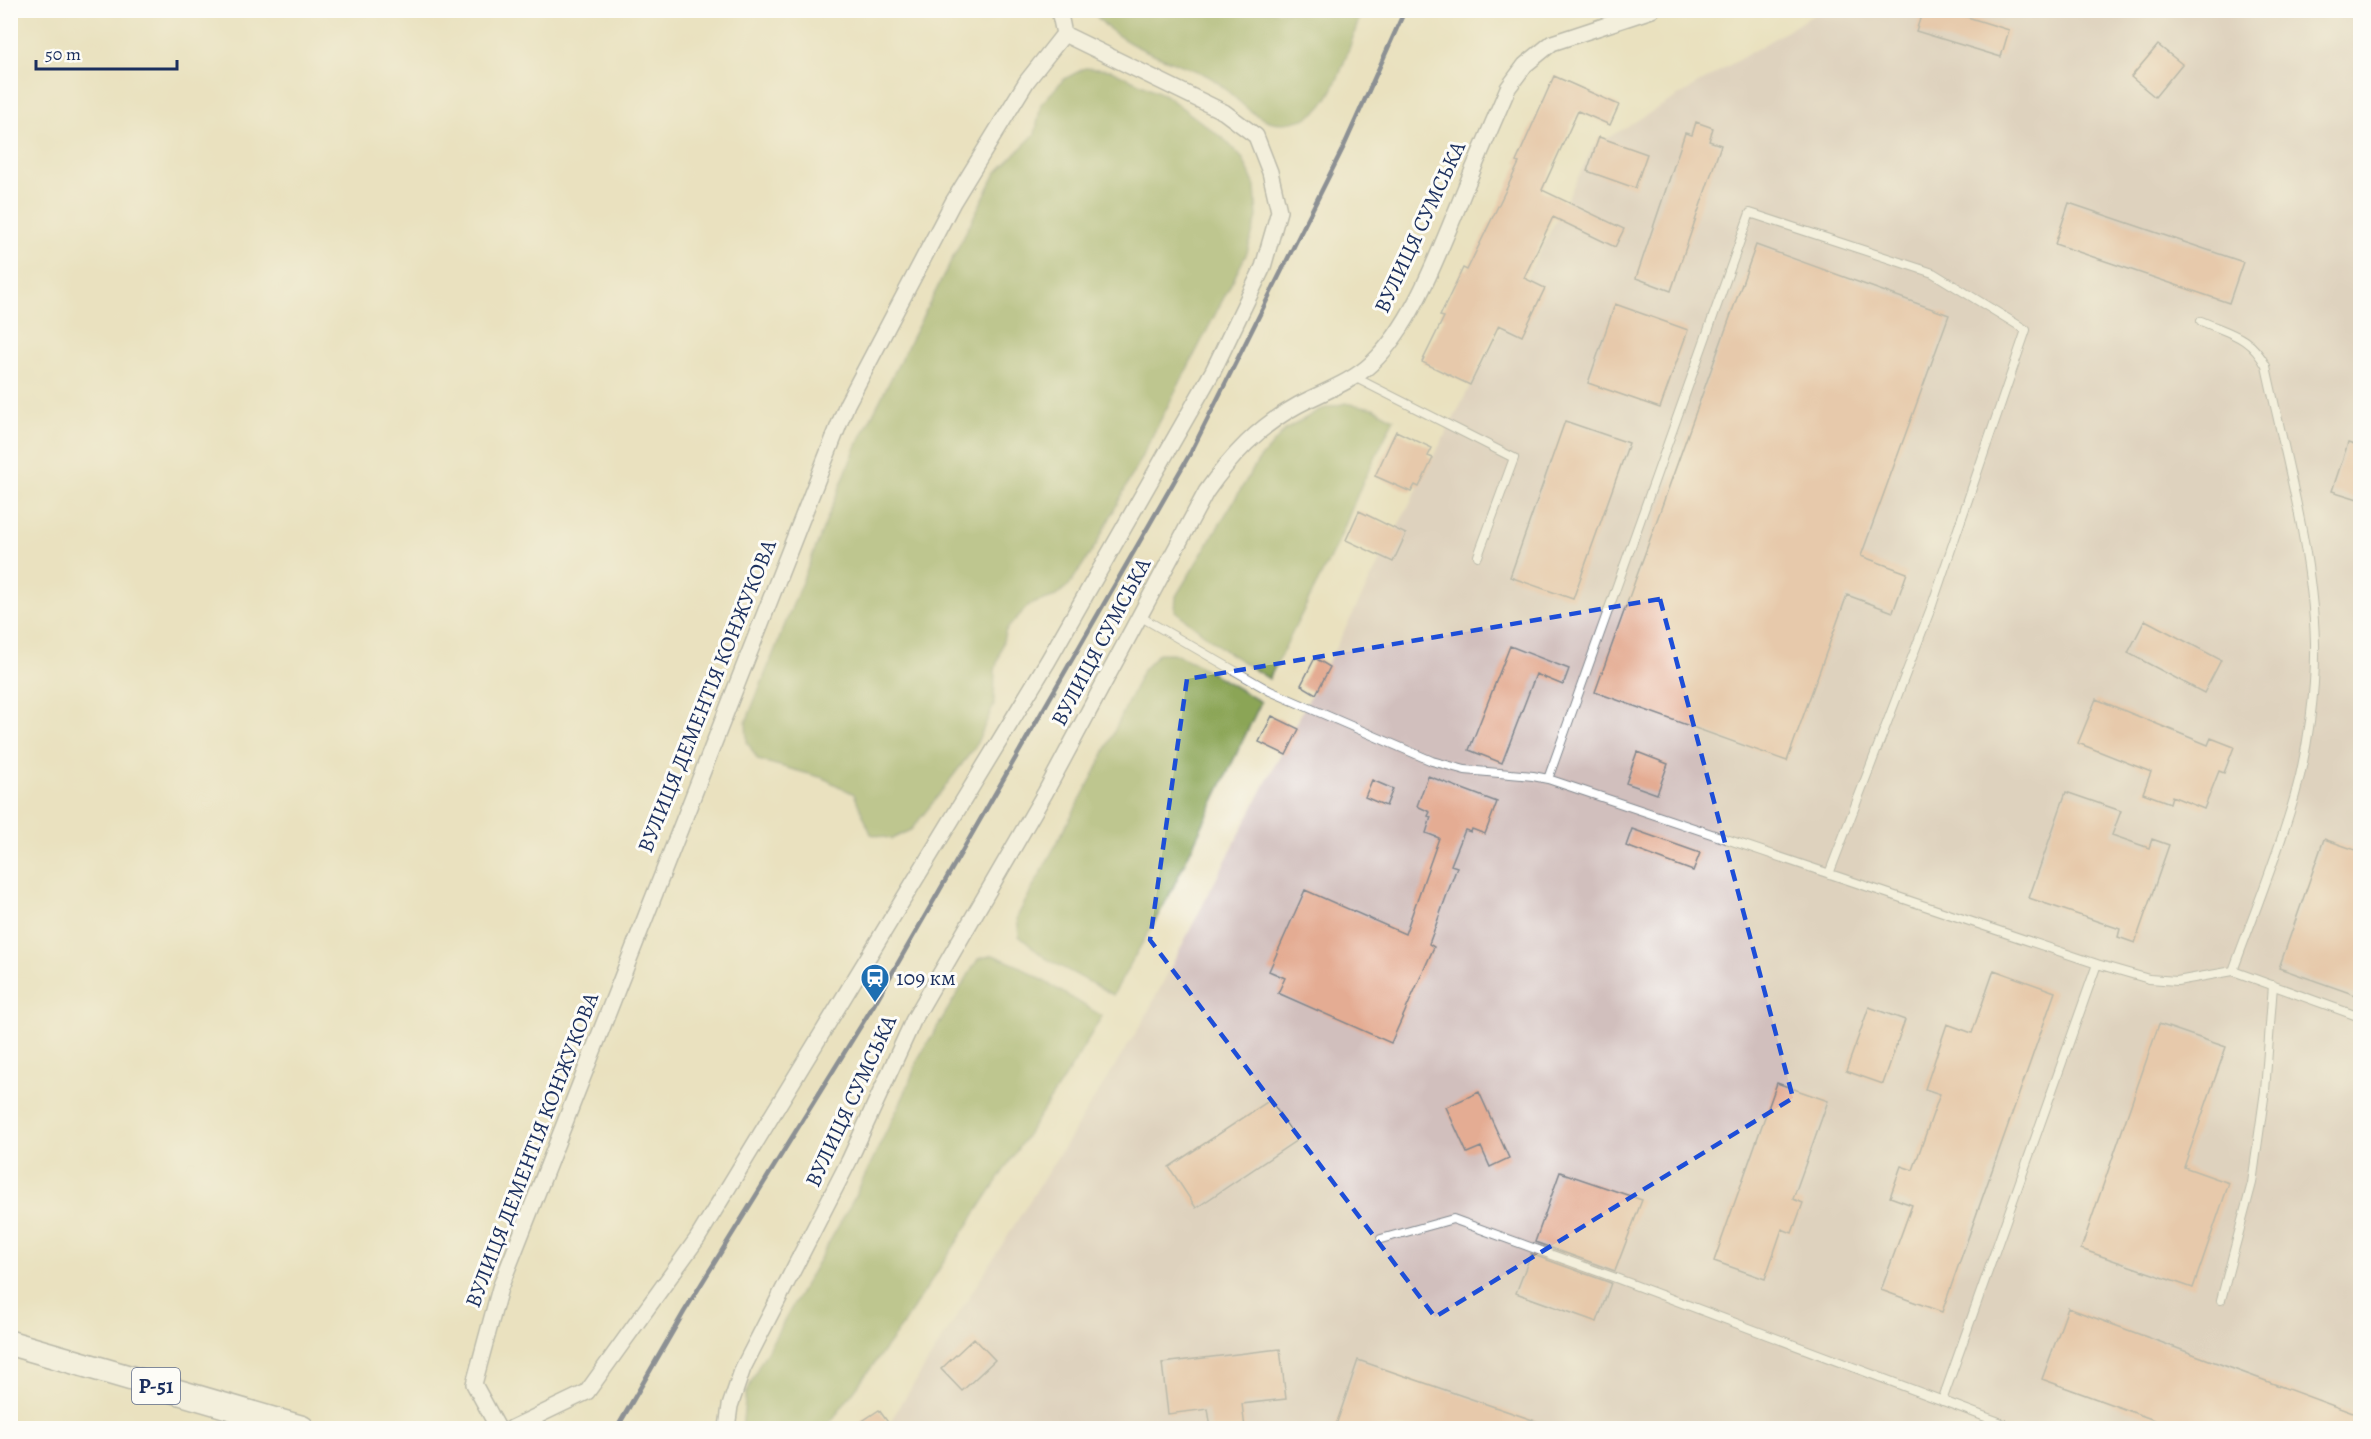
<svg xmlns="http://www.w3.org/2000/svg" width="2371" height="1439" font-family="Alegreya,serif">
	<rect width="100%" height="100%" fill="#fdfcf7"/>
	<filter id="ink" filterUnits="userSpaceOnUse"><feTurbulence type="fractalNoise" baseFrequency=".0167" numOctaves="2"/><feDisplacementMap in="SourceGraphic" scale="12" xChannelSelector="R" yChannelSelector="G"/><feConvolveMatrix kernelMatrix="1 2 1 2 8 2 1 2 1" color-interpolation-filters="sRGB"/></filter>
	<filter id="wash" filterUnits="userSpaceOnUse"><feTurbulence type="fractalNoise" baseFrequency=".008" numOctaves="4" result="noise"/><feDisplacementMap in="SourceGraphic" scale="24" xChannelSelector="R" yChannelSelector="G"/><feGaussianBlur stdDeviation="1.35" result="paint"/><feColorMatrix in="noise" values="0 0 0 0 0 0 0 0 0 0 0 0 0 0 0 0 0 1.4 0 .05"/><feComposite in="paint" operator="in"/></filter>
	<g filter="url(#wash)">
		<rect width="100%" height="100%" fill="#eae1bf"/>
		<path fill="#d1bfbd" d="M1820,11H2360V1428H886L1142,1023L1594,146Z"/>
		<path fill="#8ba557" stroke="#536a5a" stroke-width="1.5" d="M1092,11H1362C1352,38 1338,92 1317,111C1306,121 1283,126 1269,121C1244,113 1227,85 1206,75C1165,57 1120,48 1092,11Z
			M1085,68L1111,70L1165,95L1225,140L1243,159L1255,186L1257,217L1247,253L1096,545L1070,584L1056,596L1029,605L1006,630L995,671L994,705L975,747L931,805L911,830L892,839L871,834L854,794L823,778L758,760L747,742L746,722L855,449L996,173L1035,134L1041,104L1064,79Z
			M1345,403L1373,408L1394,419L1361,486L1339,540L1269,679L1224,650L1175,611L1176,596L1258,461L1285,430L1319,410Z
			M1159,653H1173L1193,662L1261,702L1169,896L1113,995L1045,958L1019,936L1017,917L1096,770L1143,670Z
			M993,955L1019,966L1102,1016L1074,1063L900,1329L833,1419L823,1428H742L746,1394L759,1365L852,1202L904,1095L919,1057L978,959Z"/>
		<g id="blocks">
			<path fill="#e4ac93" d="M1923,10H1945L2009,30L2001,57L1916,31Z
				M2158,45L2182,64L2155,97L2131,77Z
				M1554,76L1619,105L1610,125L1578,111L1542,190L1624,229L1615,247L1553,217L1524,278L1545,288L1522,336L1499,325L1470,385L1422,362L1444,317L1440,316L1463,268L1467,270L1519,163L1516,162Z
				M1696,122L1713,128L1709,141L1721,145L1671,291L1636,278L1685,133L1692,135Z
				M1599,137L1647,154L1635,188L1587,171Z
				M2069,203L2243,262L2229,303L2055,244Z
				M1756,245L1949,315L1861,556L1907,573L1893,612L1847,595L1787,761L1595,692Z
				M1615,304L1688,330L1660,408L1588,383Z
				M1565,421L1629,443L1573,599L1510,577Z
				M1396,431L1432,448L1428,456L1433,458L1419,487L1415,485L1411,492L1375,476Z
				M2348,443L2361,447V500L2332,491Z
				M1359,511L1406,534L1393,562L1346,540Z
				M2145,620L2221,660L2204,693L2128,653Z
				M1510,646L1569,669L1563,685L1536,674L1502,763L1469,750Z
				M1315,658L1330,667L1316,694L1301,685Z
				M2096,699L2208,745L2211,738L2234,747L2224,773L2219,771L2204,809L2172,796L2170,803L2143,793L2151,772L2078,743Z
				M1272,716L1299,729L1286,755L1259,742Z
				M1637,752L1668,764L1657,794L1626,783Z
				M1428,776L1497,802L1485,834L1472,829L1471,832L1465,830L1451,865L1457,867L1429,944L1434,947L1391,1043L1278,993L1285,978L1269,971L1305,890L1405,934L1439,838L1426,833L1431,817L1428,816L1430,812L1417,806Z
				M1372,780L1393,789L1386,806L1365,797Z
				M2066,792L2121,811L2112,835L2149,848L2152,839L2169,845L2135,943L2118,937L2120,929L2029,898Z
				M1632,829L1700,853L1693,871L1626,846Z
				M2324,839L2361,852V997L2279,968Z
				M1994,970L2055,992L1942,1312L1881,1290L1912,1205L1890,1197L1901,1166L1913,1170L1940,1094L1925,1089L1947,1024L1972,1033Z
				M1869,1007L1905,1020L1883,1084L1846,1071Z
				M2159,1024L2226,1047L2184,1167L2229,1183L2193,1288L2081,1249Z
				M1777,1083L1828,1101L1793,1199L1803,1203L1792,1233L1782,1229L1765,1279L1714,1261Z
				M1479,1092L1509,1158L1490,1167L1481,1147L1467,1153L1446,1107Z
				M1270,1100L1297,1140L1196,1208L1169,1167Z
				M1560,1172L1642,1200L1615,1271L1535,1242Z
				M1531,1254L1611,1283L1597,1322L1516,1293Z
				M2068,1308L2361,1416V1428H2176L2042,1379Z
				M974,1338L995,1360L962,1391L941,1369Z
				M1280,1349L1286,1399L1242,1404L1245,1428H1211L1208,1409L1168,1414L1162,1363Z
				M1358,1360L1550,1426L1549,1428H1335Z
				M879,1410L892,1428H852Z"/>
		</g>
	</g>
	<g filter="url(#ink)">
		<use href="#blocks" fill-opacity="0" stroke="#82888e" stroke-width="1.5"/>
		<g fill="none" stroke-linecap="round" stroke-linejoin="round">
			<g stroke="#82888e" stroke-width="10">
				<path id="service" d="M2201,321C2231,334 2250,336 2266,366C2285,455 2313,553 2315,643C2316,691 2308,749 2295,795C2278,855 2254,913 2233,971
					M1354,377L1514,458L1478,556
					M1141,617L1270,691L1432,761L1465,770L1533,776L1548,779L2097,964L1942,1401
					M1548,779L1750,213L1933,273L2026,330L1931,608L1829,874
					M2097,964L2149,979L2177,981L2233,971L2360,1017
					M1381,1239L1453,1219L1613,1277L2015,1428
					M2221,1300L2252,1183L2265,1091L2273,985"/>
			</g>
			<g stroke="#82888e" stroke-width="18">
				<path id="minor" d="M1059,10L1064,34
					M498,1428L474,1384L500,1288L847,404L953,202L1027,81L1064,34
					M512,1428L587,1392L697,1239L1048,661L1213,371L1263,267L1279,211L1270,172L1256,136L1224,112L1064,34
					M727,1428L730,1406L743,1368L849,1161L913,1021L1045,793L1206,492C1231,456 1259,426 1298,405C1322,392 1351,383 1372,363C1412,325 1436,259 1457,209C1473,168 1491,128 1508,88L1525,65L1552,43L1652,10"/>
			</g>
			<g stroke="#82888e" stroke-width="27">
				<path id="primary" d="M10,1343L302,1428"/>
			</g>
			<use href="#service" stroke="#fff" stroke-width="8"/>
			<use href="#minor" stroke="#fff" stroke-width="15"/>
			<use href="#primary" stroke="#fff" stroke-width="24"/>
			<path stroke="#1b2f5e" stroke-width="4.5" d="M617,1428L684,1312L875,1003L1191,452L1344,146L1405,10"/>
		</g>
	</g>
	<path d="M0 0H2371V1439H0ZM1660,599L1793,1098L1435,1317L1150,940L1187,679Z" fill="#eae1bf" fill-opacity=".55" fill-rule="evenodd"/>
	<path fill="none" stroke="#1d4ed8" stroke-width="4.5" stroke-dasharray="12 8" stroke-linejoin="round" d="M1660,599L1793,1098L1435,1317L1150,940L1187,679Z"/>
	<defs>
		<g id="station-pin" transform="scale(1.5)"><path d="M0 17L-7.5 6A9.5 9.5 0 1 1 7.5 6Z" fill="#1f6fb2" stroke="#fdfcf7"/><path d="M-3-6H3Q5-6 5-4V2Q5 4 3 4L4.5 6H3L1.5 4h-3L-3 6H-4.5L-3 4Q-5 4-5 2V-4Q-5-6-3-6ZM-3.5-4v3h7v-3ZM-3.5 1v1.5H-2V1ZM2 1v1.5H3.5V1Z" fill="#fff"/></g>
	</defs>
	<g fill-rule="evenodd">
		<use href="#station-pin" x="875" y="978"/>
	</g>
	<g text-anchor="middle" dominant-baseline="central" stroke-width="6" stroke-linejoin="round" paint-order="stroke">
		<rect fill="#fdfcf7" stroke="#5f6c8c" stroke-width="1.5" x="132" y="1368" width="48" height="36" rx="4.5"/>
		<g font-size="21" font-weight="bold" fill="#1b2f5e">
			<text x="156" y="1386">Р-51</text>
		</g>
		<g font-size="22" fill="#1b2f5e" stroke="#fdfcf7">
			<text transform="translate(1420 227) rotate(-65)">ВУЛИЦЯ СУМСЬКА</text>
			<text transform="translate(1101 642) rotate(-62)">ВУЛИЦЯ СУМСЬКА</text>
			<text transform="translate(707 696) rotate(-68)">ВУЛИЦЯ ДЕМЕНТІЯ КОНЖУКОВА</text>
			<text transform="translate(851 1101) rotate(-65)">ВУЛИЦЯ СУМСЬКА</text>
			<text transform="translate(532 1150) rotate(-69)">ВУЛИЦЯ ДЕМЕНТІЯ КОНЖУКОВА</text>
		</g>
		<g font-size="22" fill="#1b2f5e" stroke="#fdfcf7" text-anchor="start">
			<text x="896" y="978">109 км</text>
		</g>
	</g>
	<rect width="2371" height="1439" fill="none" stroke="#fdfcf7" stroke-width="36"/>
	<path d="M36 60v9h141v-9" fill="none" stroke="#1b2f5e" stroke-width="3"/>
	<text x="45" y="60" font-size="18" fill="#1b2f5e" stroke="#fdfcf7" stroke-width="4.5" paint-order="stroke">50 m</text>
</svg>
